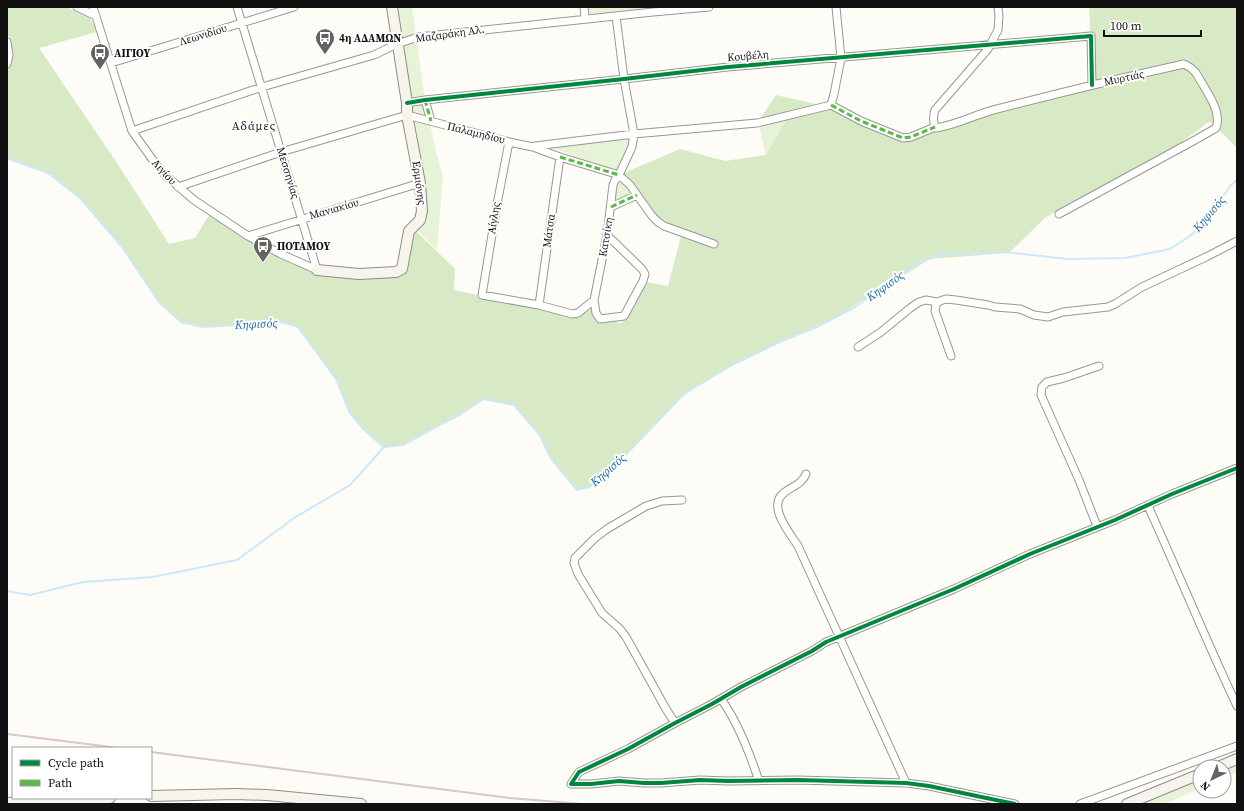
<svg xmlns="http://www.w3.org/2000/svg" width="1244" height="811" font-family="'Source Serif 4',serif">
	<rect width="100%" height="100%" fill="#fdfcf7"/>
	<path fill="#e7f3d7" d="M395,7H412L425,100L436,151L443,177L437,250L417,230L426,214L425,185L412,115Z
		M586,7H650V9L587,14Z
		M790,114L766,155L758,122Z
		M634,134L619,175L634,195L612,205L618,175L547,145Z
		M1237,763V772L1224,778V768Z
		M1200,778V788L1166,804H1137Z"/>
	<path fill="#d8eac5" d="M7,7H67L90,18L97,32L39,48L117,163L169,244L195,238L211,212L319,273L397,276L412,230L417,232L455,269L454,290L577,316L592,309L600,319L621,323L633,309L645,282L668,286L682,232L652,215L639,191L632,181L619,175L680,149L725,161L766,155L789,115L758,122L776,95L816,104L792,113L828,109L903,140L1093,83L1089,7H1237V148L1212,123L1209,122L1176,146L1067,205L1045,218L1009,253L930,259L836,317L799,334L782,341L734,364L684,394L613,468L590,487L577,490L550,457L539,434L514,405L483,399L461,414L432,429L403,445L384,447L364,430L350,413L336,379L298,327L282,322L203,327L181,322L159,302L122,247L81,199L48,173L7,158V68C11,61 14,49 11,41C10,37 7,36 7,32C6,24 7,15 7,7Z"/>
	<g fill="none" stroke-linecap="round" stroke-linejoin="round">
		<path stroke="#cde8f7" stroke-width="2" d="M7,158L48,173L81,199L122,247L159,302L181,322L203,327L282,322L298,327L336,379L350,413L364,430L384,447L403,445L432,429L461,414L483,399L514,405L539,434L550,457L577,490L590,487L613,468L684,394L734,364L782,341L817,327L855,307L918,263L940,255L1005,252L1068,259L1125,258L1170,249L1190,236L1204,223L1231,185L1237,180
			M7,591L30,595L83,582L153,577L237,560L294,518L350,485L384,447"/>
		<g stroke="#979795" stroke-width="9">
			<path id="street" d="M77,7L96,16
				M93,7L132,131L155,163L165,175L194,200L248,236L281,254L317,270
				M237,7L317,270
				M584,7L585,19
				M998,7L999,16L998,30L988,49L935,110C933,116 933,121 935,127L936,128C957,125 976,114 997,109C1059,93 1121,78 1184,64L1191,68L1196,73C1204,88 1223,111 1216,128L1195,140L1059,214
				M7,42L9,55L7,64
				M111,63L294,7
				M425,100L431,121
				M407,103L425,100L624,79L728,67L1091,36L1092,85
				M831,105L861,121L903,138L911,137L935,127
				M132,131L262,87L374,55L397,44L418,37L653,12L709,7
				M509,142L498,199L482,295L539,305L572,314L578,313L594,300L596,313L600,319L624,316L643,281L645,274L642,269L607,235
				M535,146L634,134L757,123L831,105L834,94L841,58L836,7
				M178,187L281,152L407,115L509,142L533,147L560,157L619,175L630,185L652,216L658,222L664,226L714,244
				M611,207L637,195
				M248,236L420,183
				M594,300L607,235L613,185L615,180L619,175L632,147L634,134L624,79L616,16
				M539,305L560,157
				M858,347L881,332L909,309L919,302L926,300L937,302
				M951,356L935,311L936,304L940,301L946,299L956,300L988,305L995,307L1020,309L1034,315L1048,317L1063,312L1108,307L1115,304L1142,287L1206,257L1237,241
				M806,474C802,484 793,486 785,492C766,505 789,532 798,546L906,783
				M1148,506C1178,572 1206,640 1237,706
				M1097,526L1079,480L1041,395L1042,387L1047,382L1064,378L1099,366
				M721,699C738,722 750,754 759,781
				M675,723L666,709L626,637L620,629L602,613L578,574L574,563L575,558L595,538L607,529L646,506L662,501L682,500
				M1015,804L929,786L906,783L798,780L728,781L700,780L661,783H644L619,781L591,784H571L579,772L628,749L675,723L712,704L741,687L812,651L826,642L954,589L1030,554L1115,520L1172,494L1237,468
				M1080,804L1237,746"/>
		</g>
		<g stroke="#8e8d8b" stroke-width="12">
			<path id="secondary" d="M317,270L359,274L396,272L402,269L409,231L420,220L422,211L420,183L407,115V103L392,7
				M1218,767L1237,759
				M151,796L236,794L267,795L361,804
				M7,803L110,798
				M1127,804L1200,774"/>
		</g>
		<use href="#street" stroke="#fffffe" stroke-width="7"/>
		<use href="#secondary" stroke="#f6f4eb" stroke-width="10"/>
		<path stroke="#d9c6c7" stroke-width="2" d="M7,734L119,748
			M151,752L510,798L583,804"/>
		<path stroke="#58b947" stroke-width="3" stroke-dasharray="6 3" stroke-linecap="butt" d="M425,100L431,121
			M831,105L861,121L903,138L911,137L935,127
			M560,157L619,175
			M611,207L637,195"/>
		<g stroke="#fff" stroke-width="6">
			<path id="cycleway" d="M407,103L425,100L624,79L728,67L1091,36L1092,85
				M1015,804L929,786L906,783L798,780L728,781L700,780L661,783H644L619,781L591,784H571L579,772L628,749L675,723L712,704L741,687L812,651L826,642L954,589L1030,554L1115,520L1172,494L1237,468"/>
		</g>
		<use href="#cycleway" stroke="#00873e" stroke-width="4"/>
	</g>
	<defs>
		<g id="bus-pin" transform="scale(1)"><path d="M0 17L-7.5 6A9.5 9.5 0 1 1 7.5 6Z" fill="#646362" stroke="#fff"/><path d="M-5-6H5V4H4V6H2V4H-2V6H-4V4H-5ZM-3.5-4V0h7V-4ZM-3.5 1.2v1.5H-2V1.2ZM2 1.2v1.5H3.5V1.2Z" fill="#fff"/></g>
	</defs>
	<g fill-rule="evenodd">
		<use href="#bus-pin" x="325" y="38"/>
		<use href="#bus-pin" x="100" y="53"/>
		<use href="#bus-pin" x="263" y="246"/>
	</g>
	<g text-anchor="middle" dominant-baseline="central" stroke-width="4" stroke-linejoin="round" paint-order="stroke">
		<g font-size="11" fill="#111" stroke="#fff">
			<text transform="translate(450 34) rotate(-8)">Μαζαράκη Αλ.</text>
			<text transform="translate(203 35) rotate(-17)">Λεωνιδίου</text>
			<text transform="translate(748 56) rotate(-5)">Κουβέλη</text>
			<text transform="translate(1124 78) rotate(-12)">Μυρτιάς</text>
			<text transform="translate(476 133) rotate(14)">Παλαμηδίου</text>
			<text transform="translate(164 172) rotate(47)">Αιγίου</text>
			<text transform="translate(288 173) rotate(73)">Μεσσηνίας</text>
			<text transform="translate(419 183) rotate(82)">Ερμιόνης</text>
			<text transform="translate(334 209) rotate(-16)">Μανιακίου</text>
			<text transform="translate(494 218) rotate(-81)">Αίγλης</text>
			<text transform="translate(549 231) rotate(-82)">Μάτσα</text>
			<text transform="translate(606 237) rotate(-80)">Κατσίκη</text>
		</g>
		<g font-size="11" font-weight="bold" fill="#111" stroke="#fff" text-anchor="start">
			<text x="339" y="38">4η ΑΔΑΜΩΝ</text>
			<text x="114" y="53">ΑΙΓΙΟΥ</text>
			<text x="277" y="246">ΠΟΤΑΜΟΥ</text>
		</g>
		<g font-size="12" letter-spacing="1" fill="#111" stroke="#fff">
			<text x="254" y="126">Αδάμες</text>
		</g>
		<g font-size="12" font-style="italic" fill="#1768a6" stroke="#fff">
			<text transform="translate(1209 214) rotate(-50)">Κηφισός</text>
			<text transform="translate(885 286) rotate(-35)">Κηφισός</text>
			<text transform="translate(256 324) rotate(-3)">Κηφισός</text>
			<text transform="translate(608 470) rotate(-41)">Κηφισός</text>
		</g>
	</g>
	<rect width="1244" height="811" fill="none" stroke="#111111" stroke-width="16"/>
	<rect x="12" y="747" width="140" height="52" fill="#ffffff" stroke="#a0a0a0"/>
	<rect x="20" y="760" width="20" height="6" fill="#00873e" stroke="#a0a0a0"/>
	<text x="48" y="767" font-size="12" fill="#111111">Cycle path</text>
	<rect x="20" y="780" width="20" height="6" fill="#58b947" stroke="#a0a0a0"/>
	<text x="48" y="787" font-size="12" fill="#111111">Path</text>
	<g transform="translate(1212 779) rotate(223)"><circle r="19" fill="#ffffff" stroke="#a0a0a0"/>
	<path d="M0-3L7 15L0 10L-7 15Z" fill="#646362"/>
	<text y="-6" font-size="11" font-weight="bold" text-anchor="middle" fill="#111111">N</text>
	</g>
	<path d="M1104 30v6h97v-6" fill="none" stroke="#111111" stroke-width="2"/>
	<text x="1110" y="30" font-size="12" fill="#111111" stroke="#ffffff" stroke-width="3" paint-order="stroke">100 m</text>
</svg>
